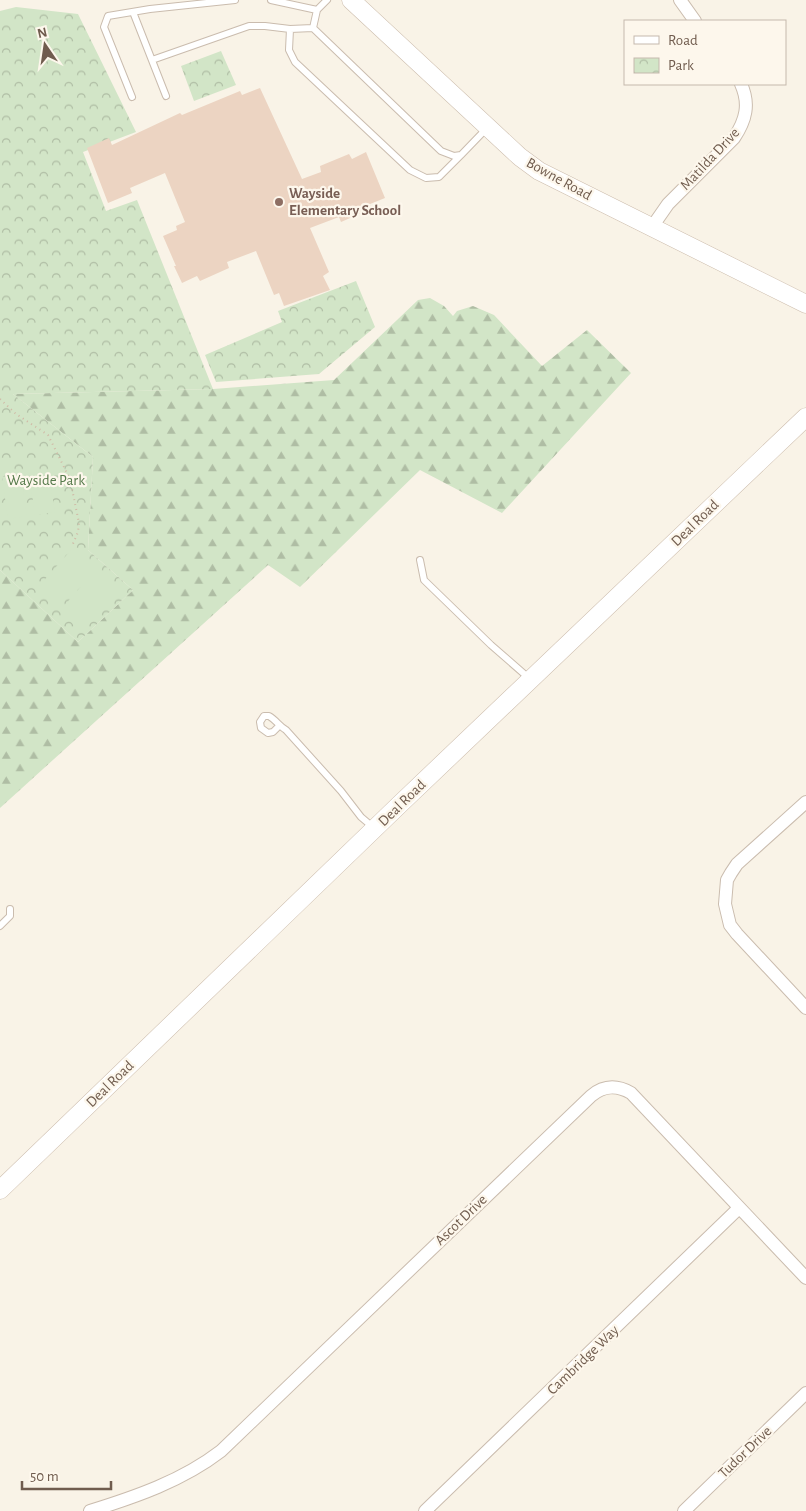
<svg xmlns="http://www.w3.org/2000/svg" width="806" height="1511" font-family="'Alegreya Sans',sans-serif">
	<defs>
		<pattern id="forest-firs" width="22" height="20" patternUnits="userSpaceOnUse" patternTransform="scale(1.25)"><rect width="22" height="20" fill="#d2e5c7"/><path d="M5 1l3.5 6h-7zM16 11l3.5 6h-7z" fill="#afbda4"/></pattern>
		<pattern id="park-crowns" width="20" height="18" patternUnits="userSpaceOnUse" patternTransform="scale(1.25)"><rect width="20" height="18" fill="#d2e5c7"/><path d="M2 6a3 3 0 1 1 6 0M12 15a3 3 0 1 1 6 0" fill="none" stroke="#afbda4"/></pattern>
	</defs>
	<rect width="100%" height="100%" fill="#f9f3e7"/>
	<path fill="url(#forest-firs)" d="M430,298L444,306L453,316L457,311L473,306L494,315L542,366L587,330L631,373L502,513L420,470L300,587L268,565L0,808V570L78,642L133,590L88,550L93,457L13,394L213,389L334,380L418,300Z"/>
	<path fill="url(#park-crowns)" d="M16,7L78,14L136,132L83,152L106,211L137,200L213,389L13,394L93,457L88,550L133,590L78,642L0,570V11Z
		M221,51L236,85L194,101L181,66Z
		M356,281L375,327L319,374L216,382L205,355L282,322L278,311Z"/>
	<path fill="#d2e5c7" d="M48,470L55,512L35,515L29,473Z
		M21,474L27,516L8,519L2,477Z
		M71,550L91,568L60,604L39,586Z
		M94,571L115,589L84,625L63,607Z"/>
	<path fill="#ecd4c2" d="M260,88L302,179L321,172L320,166L349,154L352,159L366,152L385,198L370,204L371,209L341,222L339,217L310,228L329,272L323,276L330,290L284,306L279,293L274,295L256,251L227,262L229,268L200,281L197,276L182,283L174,266H176L163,236L177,230L176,226L185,222L165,173L130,188L132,193L108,203L87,148L109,138L112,145L180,113L182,115L240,91L242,95Z"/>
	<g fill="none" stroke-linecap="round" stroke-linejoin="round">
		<g stroke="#cabcae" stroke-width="8">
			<path id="lane" d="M271,0L317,10
				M133,12L166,96
				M313,28L317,10L327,0
				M290,29L289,50L295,62L410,170L426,178L439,177L461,155
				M152,60L249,26H265L290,29L313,28L441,151L454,156L461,155L488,127
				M132,97L104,27L108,16L150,9L235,0
				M420,560L424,580L491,645L530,679
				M279,726L273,732L268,733L261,728L260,722L264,716H269C276,720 279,726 286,730L341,791L361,817L374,828
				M0,926L10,916V909"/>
		</g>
		<g stroke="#cabcae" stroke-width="14">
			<path id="street" d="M680,0L695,21
				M652,227L668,204L734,138C746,120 750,104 741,84
				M806,802L737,864L731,873L727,880L725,904L730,925L737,934L806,1008
				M90,1511C135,1497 182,1481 221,1451L591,1096C604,1085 617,1085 631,1093L806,1278
				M425,1511L739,1208
				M684,1511L806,1393"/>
		</g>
		<g stroke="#ccbcac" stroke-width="19">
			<path id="secondary" d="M351,0L520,157L539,171L806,304
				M0,1190L399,805L806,417"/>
		</g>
		<path stroke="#d0b8a5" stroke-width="2" stroke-dasharray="1 4" stroke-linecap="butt" d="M0,399L16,414L48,435L70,479L79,523L78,532L72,546"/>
		<use href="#lane" stroke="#fff" stroke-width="6"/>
		<use href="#street" stroke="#fff" stroke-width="12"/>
		<use href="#secondary" stroke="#fff" stroke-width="18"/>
	</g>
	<circle fill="#8d6e63" stroke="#fdf7ec" stroke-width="2" cx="279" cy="202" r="5"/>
	<g text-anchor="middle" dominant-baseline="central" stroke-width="4.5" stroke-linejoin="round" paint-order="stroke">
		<g font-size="15" fill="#705c4e" stroke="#fdf7ec">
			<text transform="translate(710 159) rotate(-47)">Matilda Drive</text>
			<text transform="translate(559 179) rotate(29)">Bowne Road</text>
			<text transform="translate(695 523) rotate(-44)">Deal Road</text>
			<text transform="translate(402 803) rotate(-44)">Deal Road</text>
			<text transform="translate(110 1084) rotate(-44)">Deal Road</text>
			<text transform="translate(461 1220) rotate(-44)">Ascot Drive</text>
			<text transform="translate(583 1360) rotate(-44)">Cambridge Way</text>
			<text transform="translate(745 1452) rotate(-44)">Tudor Drive</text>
		</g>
		<g font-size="15" font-weight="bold" fill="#785e54" stroke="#fdf7ec" text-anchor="start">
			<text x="289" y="193">Wayside<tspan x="289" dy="17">Elementary School</tspan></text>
		</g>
		<g font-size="15" fill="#567a4b" stroke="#fdf7ec">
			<text x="46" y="480">Wayside Park</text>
		</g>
	</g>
	<rect x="624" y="20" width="162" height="65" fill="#fdf7ec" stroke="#c5b9ad"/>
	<rect x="634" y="36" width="25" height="8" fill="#ffffff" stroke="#c5b9ad"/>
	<text x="668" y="45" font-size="15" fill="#705c4e">Road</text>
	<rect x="634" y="58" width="25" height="15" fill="url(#park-crowns)" stroke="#c5b9ad"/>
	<text x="668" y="70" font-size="15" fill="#705c4e">Park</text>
	<g transform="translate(45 45) rotate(347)" stroke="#fdf7ec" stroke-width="4" paint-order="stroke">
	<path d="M0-4L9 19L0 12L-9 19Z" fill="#705c4e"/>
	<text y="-8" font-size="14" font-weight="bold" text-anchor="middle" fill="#705c4e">N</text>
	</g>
	<path d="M22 1481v8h89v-8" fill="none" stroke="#705c4e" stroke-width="2.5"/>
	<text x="30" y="1481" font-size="15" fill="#705c4e" stroke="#fdf7ec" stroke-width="4" paint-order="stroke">50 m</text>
</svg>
